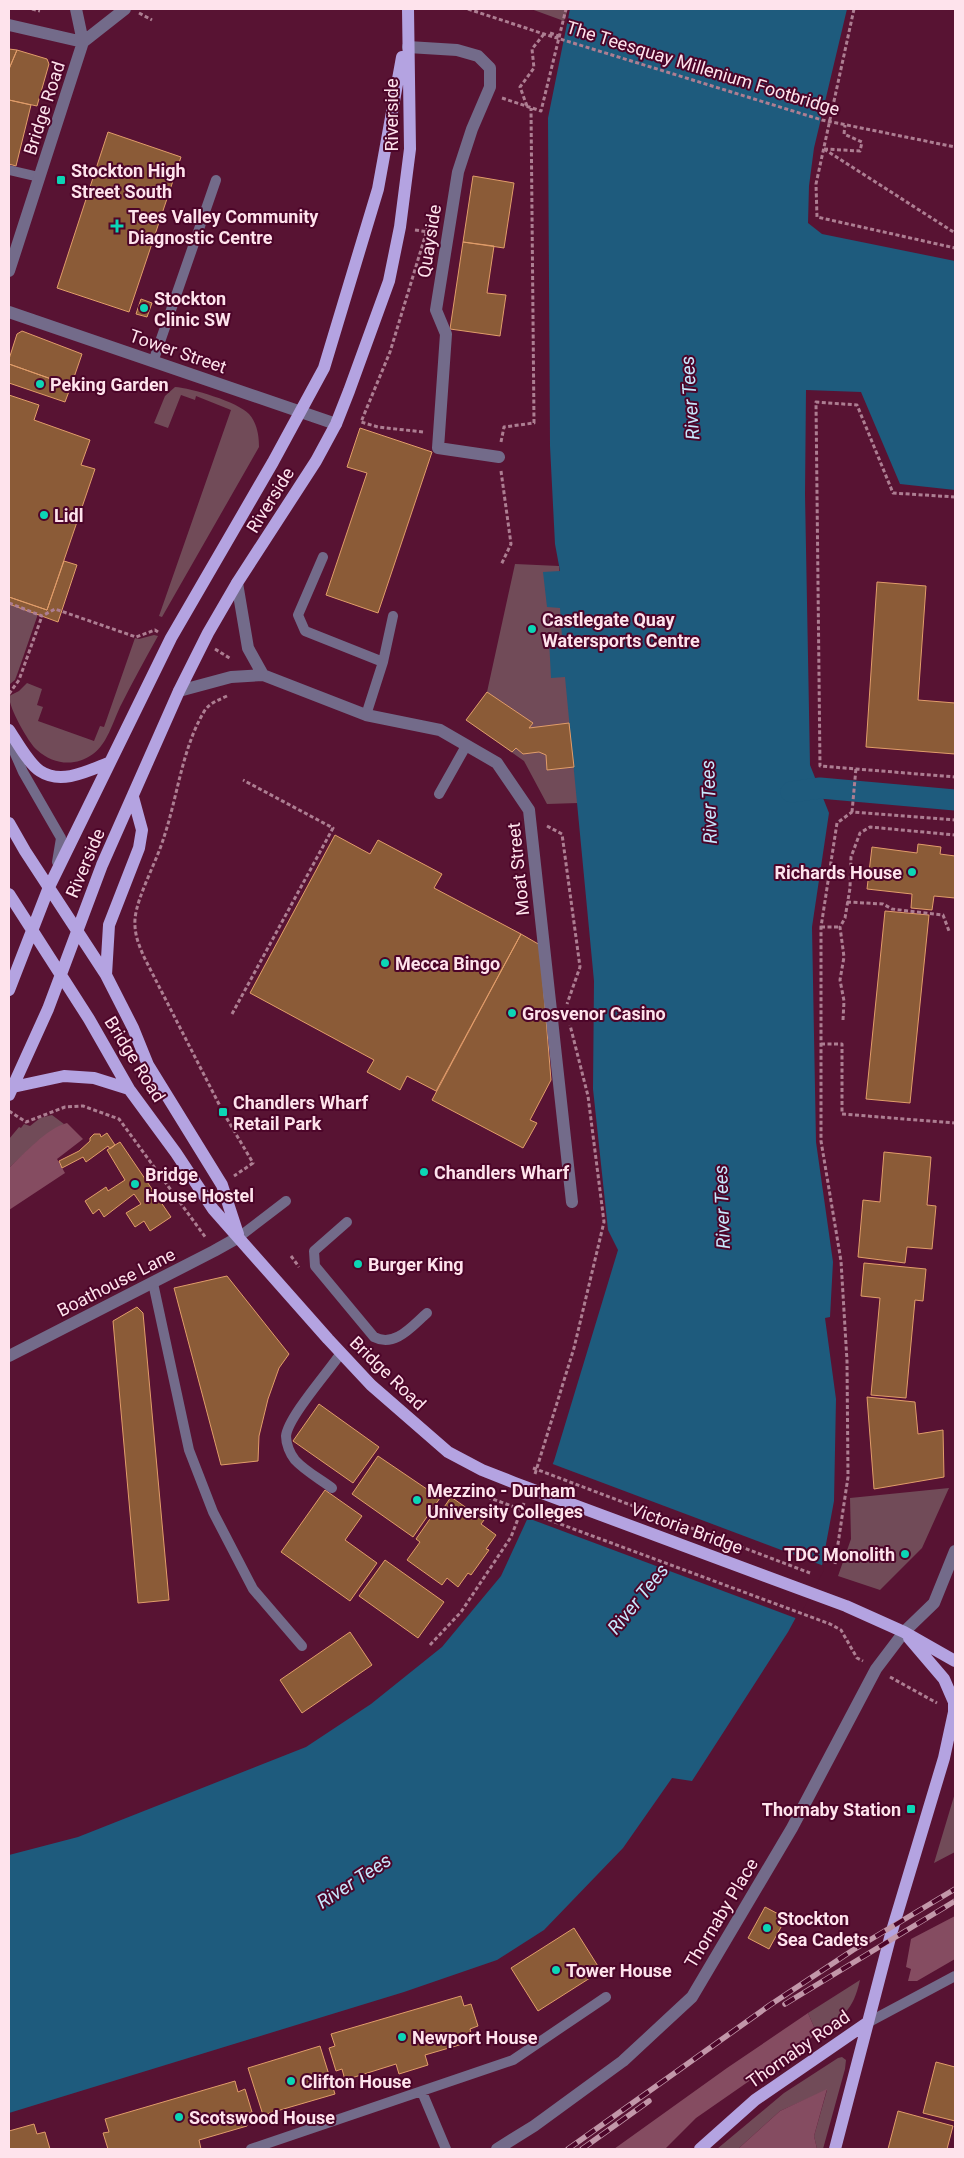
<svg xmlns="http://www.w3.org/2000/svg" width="964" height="2158" font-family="Roboto,sans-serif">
	<rect width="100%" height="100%" fill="#581333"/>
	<path fill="#714b58" d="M531,9H568L564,21Z
		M175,387C191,388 238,402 249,414C257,423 259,435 259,447L162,617L159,616L231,410L196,396L195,400L181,395L168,428L154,423L165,396Z
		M515,564L559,566L578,803L547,804L524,761L466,720L487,692Z
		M9,604L38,614L18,672L15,680L10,684Z
		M154,635L158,636C145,659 132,683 120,707C113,722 107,744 93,754C75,767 54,765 37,750C28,742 9,708 9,696L19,691L27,683L42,689L37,705L43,707L38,721L94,741L100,726L104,727L135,638L139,639Z
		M52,1115L64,1124L37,1142L9,1168V1139L19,1127L21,1128L24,1124L30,1126L40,1118Z
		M949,1488L922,1548L880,1590L838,1576L851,1539L850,1498Z
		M955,1793V1852L934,1863Z
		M860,1980C853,2011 843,2017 817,2034L808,2013Z
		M842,2057L846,2060L845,2069L823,2149H817L814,2136L827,2090L780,2111L738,2149H717L784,2093L838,2058Z"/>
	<path fill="#854c61" d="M67,1123L83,1139L57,1159L65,1173L9,1210V1168C24,1154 47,1128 67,1123Z
		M955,1916V1959L917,1981H908L911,1969L906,1967L911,1939Z
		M808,2013L817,2034L696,2118L665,2149H614L727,2068Z
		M827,2089L814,2136L817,2149H738L780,2111Z"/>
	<path fill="#1e5b7d" d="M570,9H847L814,148L809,186L808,223L822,234L955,261V490L900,484L861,392L806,390L805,494L810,765L829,813L812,927L816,1142L833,1262L830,1317L825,1318L836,1399L834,1501L821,1571L788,1632L692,1781L672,1778L623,1848L544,1930L497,1960L404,1992L9,2113V1855L78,1837L306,1747L371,1704L442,1647L501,1576L554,1461L618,1250L608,1230L593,1089L594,981L565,677L551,678L549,639L562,637L560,608L547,607L543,572L560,571L555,544L550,446L548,118Z"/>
	<path fill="#581333" d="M550,1463L824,1566L823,1572L798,1619L525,1517Z"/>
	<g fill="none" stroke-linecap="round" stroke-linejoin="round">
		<path stroke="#1e5b7d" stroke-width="21" d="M791,792L820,788L955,800"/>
	</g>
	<path fill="#8b5b37" stroke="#e19d6a" d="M9,49L17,50L9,69Z
		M17,50L47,59L49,64L37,106L9,100V69Z
		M9,100L31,105L16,166L9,164Z
		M108,132L181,157L129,312L57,288Z
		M473,176L514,183L504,248L463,242Z
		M463,242L494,246L487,293L506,295L500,336L450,329Z
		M141,299L152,303L147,317L136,314Z
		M22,331L82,354L71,386L9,364V359L17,334Z
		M9,364L71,386L65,402L9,383Z
		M9,395L39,405L34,420L90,440L81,465L95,469L47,610L9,597Z
		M360,428L432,452L378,613L326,595L367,473L347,467Z
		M64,561L77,565L58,622L9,604V597L47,610Z
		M877,582L926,586L918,700L955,703V754L866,747Z
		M487,692L533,723L529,728L569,723L574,767L547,770L546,755L539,752L523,754L516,748L512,752L466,720Z
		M335,835L370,854L378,840L442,874L434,888L521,934L436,1091L407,1076L400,1090L367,1072L374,1060L250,993Z
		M918,844L941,847L940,854L955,856V898L934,896L932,910L911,908L912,894L867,889L872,847L917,853Z
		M885,911L929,915L910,1103L866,1099Z
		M521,934L540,945L551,1080L530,1120L537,1123L523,1148L432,1100Z
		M107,1133L115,1145L110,1149L108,1146L86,1162L83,1157L62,1168L59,1161L79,1151L90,1141V1138L94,1134H100L101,1137Z
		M120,1142L171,1217L150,1231L144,1221L135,1227L126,1213L141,1204L134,1194L104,1217L99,1209L93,1214L85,1201L106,1187L108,1191L125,1180L107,1150Z
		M884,1152L931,1157L927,1205L936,1206L932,1249L907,1247L905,1263L858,1257L863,1200L880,1202Z
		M864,1263L926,1269L923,1301L915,1300L906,1398L871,1395L880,1298L861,1296Z
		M227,1276L289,1354L279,1368L268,1399L259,1436L258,1461L221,1465L174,1288Z
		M137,1307L143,1313L169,1600L138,1603L113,1321Z
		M867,1397L915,1402L918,1434L943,1430L944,1477L874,1489Z
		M319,1404L379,1447L353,1483L293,1441Z
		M378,1456L440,1498L413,1537L352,1494Z
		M325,1490L362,1516L345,1540L377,1563L350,1601L281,1552Z
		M451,1497L484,1520L481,1524L496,1535L486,1549L489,1550L471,1575L468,1573L458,1587L447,1578L442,1585L407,1560L420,1542L416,1539L434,1513L438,1516Z
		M385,1560L444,1602L418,1638L359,1596Z
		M350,1632L372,1665L302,1713L280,1680Z
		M765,1907L786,1918L769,1949L748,1938Z
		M574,1928L601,1971L538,2011L511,1968Z
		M461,1996L464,2006L471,2004L478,2026L470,2029L473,2041L425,2055L428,2065L399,2074L396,2064L345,2080L342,2069L336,2071L329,2048L335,2046L331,2034Z
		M320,2046L335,2094L263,2115L248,2068Z
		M936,2062L955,2067V2121L923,2113Z
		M235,2081L238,2092L245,2089L252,2112L244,2114L247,2126L199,2140L201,2149H108L103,2133L109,2132L105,2119Z
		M898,2111L953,2126L947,2149H888Z
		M34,2124L37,2134L45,2132L50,2149H9V2131Z"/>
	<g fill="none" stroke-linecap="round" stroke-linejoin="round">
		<path stroke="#ad7e92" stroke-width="3" stroke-dasharray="4 2.5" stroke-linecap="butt" d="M32,9L40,11
			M468,9L544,34L822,120L955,147
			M854,9L816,184L817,217L955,248
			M139,13L152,20
			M550,33L559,36
			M502,98L541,111L566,9
			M527,106L520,87L534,68L532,49L544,34
			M824,149L955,233
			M824,149L860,151L862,142L844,134L845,125
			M415,230L429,232
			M423,432L378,427L361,422L390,352L434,207
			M501,442L504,427L534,423L531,108
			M501,471L511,544L501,565
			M955,497L893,493L857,405L816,402L820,766L955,777
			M9,603L42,616L55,609L136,637L155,630L158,632
			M215,649L231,659
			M9,694L19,680L42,616
			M227,696C219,700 211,702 205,710C182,748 178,795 164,837C157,861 137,896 135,919C134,934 139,946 145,959L223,1112L253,1163L234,1176
			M852,812L856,768
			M547,826L562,834L580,967L567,1004
			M847,902L883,904L892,909L943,915L949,931
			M821,927H840
			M232,1014L333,828L243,780
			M843,1020L844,1001L840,980L844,957L840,927L845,918L850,888L851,857L860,833L870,827L955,835
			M821,1044H842V1114L955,1123
			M9,1111L26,1122L65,1107L83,1106L119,1119L206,1238
			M291,1256L299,1267
			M533,1468L810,1573
			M535,1474L574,1348L604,1222L588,1096L570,1025
			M487,1489L490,1498L830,1624L841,1630L857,1658L863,1661
			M835,1564L848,1477L847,1361L841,1261L821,1141V927L837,823L852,812L955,820
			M430,1645L461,1612L511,1537L524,1503
			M890,1677L937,1703"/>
		<path stroke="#736b8a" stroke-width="10" d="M9,170L39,177
			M153,362L216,180
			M323,557L298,615L305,631L383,662
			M366,715L383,662L393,616
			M9,740L23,772L61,838L57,862
			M439,794L466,746
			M347,1222L314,1251L315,1266L374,1337C395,1348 412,1326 427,1313
			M239,1237L286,1201
			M153,1283L189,1450L213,1512L253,1589L302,1646
			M332,1488C320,1479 305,1471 295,1460C290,1454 286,1444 286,1436C288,1417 329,1371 341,1353
			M867,2023L955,1976
			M422,2092L446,2149
			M251,2149L513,2060L606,1997"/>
		<path stroke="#736b8a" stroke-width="12" d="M9,25L83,42
			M83,42L125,9
			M408,47L457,50L478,56L490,68V87L472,129L458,172L436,310L446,334L438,448L499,457
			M9,271L83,42L76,9
			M9,312L336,424
			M237,583L248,648L263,675
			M179,691L231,677L263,675L366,715L440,730L497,763L529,810L572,1202
			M9,1356L214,1251L239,1237
			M497,2149L534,2126L623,2061L692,1997L792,1828L876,1669L904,1632"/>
		<path stroke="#736b8a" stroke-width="12" d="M904,1632L934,1603L955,1551"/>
		<path stroke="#b4a3e1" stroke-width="12" d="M9,730C17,742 29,764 40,771C61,785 88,771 108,763
			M9,823L25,851L106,975L133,1028L148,1065L222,1185L238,1234
			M9,894L89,1019L129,1089L176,1153L213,1209L328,1339L371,1385L448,1452L482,1470L515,1483L846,1606L904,1632L955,1661
			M106,975L109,925L139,848L142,830L133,797
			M9,990L49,887L171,638L273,462L324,368L378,189L402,57
			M13,1087L64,1076L94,1078L129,1089
			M9,1095L48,1009L102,865L179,691L208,633L237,583L316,461L336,424L349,391L389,281L400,227L410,149L408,9
			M700,2149L755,2100L867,2023
			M835,2149L891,1934L944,1758L954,1712V1702L944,1679L909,1638"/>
		<g stroke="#c297a9" stroke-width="5.5">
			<path id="rail" d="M785,2004L955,1901
				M568,2149L770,2005L853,1950L955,1889
				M582,2149L649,2101"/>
		</g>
		<use href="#rail" stroke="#4c0529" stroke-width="4" stroke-dasharray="11" stroke-linecap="butt"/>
	</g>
	<g fill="#0cd5b5" stroke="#4c0529" stroke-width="2">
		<rect x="56" y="175" width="10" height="10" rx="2.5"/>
		<path d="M114.5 218.5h5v5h5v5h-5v5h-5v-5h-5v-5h5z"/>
		<circle cx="144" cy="308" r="5"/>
		<circle cx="40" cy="384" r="5"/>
		<circle cx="44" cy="515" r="5"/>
		<circle cx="532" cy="629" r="5"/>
		<circle cx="912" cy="872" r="5"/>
		<circle cx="385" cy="963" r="5"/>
		<circle cx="512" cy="1013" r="5"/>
		<rect x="218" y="1107" width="10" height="10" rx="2.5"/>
		<circle cx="424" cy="1172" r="5"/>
		<circle cx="135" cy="1184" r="5"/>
		<circle cx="358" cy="1264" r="5"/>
		<circle cx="417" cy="1500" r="5"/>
		<circle cx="905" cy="1554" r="5"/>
		<rect x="906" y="1804" width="10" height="10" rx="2.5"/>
		<circle cx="767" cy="1928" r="5"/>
		<circle cx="556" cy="1970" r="5"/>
		<circle cx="402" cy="2037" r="5"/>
		<circle cx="291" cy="2081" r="5"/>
		<circle cx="179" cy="2117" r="5"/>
	</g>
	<g text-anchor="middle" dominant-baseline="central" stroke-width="4" stroke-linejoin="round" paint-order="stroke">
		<g font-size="18" fill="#fee3ec" stroke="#4c0529">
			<text transform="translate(703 68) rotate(17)">The Teesquay Millenium Footbridge</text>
			<text transform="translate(44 108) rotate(-72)">Bridge Road</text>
			<text transform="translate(391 115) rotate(-90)">Riverside</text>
			<text transform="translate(429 241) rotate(-81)">Quayside</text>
			<text transform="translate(178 351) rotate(19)">Tower Street</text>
			<text transform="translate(270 500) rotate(-58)">Riverside</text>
			<text transform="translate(85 863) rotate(-67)">Riverside</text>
			<text transform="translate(518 869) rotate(-96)">Moat Street</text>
			<text transform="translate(135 1059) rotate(58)">Bridge Road</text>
			<text transform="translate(116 1282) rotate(-27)">Boathouse Lane</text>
			<text transform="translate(388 1373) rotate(44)">Bridge Road</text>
			<text transform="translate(687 1528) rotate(20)">Victoria Bridge</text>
			<text transform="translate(721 1913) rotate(-59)">Thornaby Place</text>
			<text transform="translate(798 2049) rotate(-35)">Thornaby Road</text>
		</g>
		<g font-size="18" font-weight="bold" fill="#fee3ec" stroke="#4c0529" text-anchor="start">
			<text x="71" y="170">Stockton High<tspan x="71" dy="21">Street South</tspan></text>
			<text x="128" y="216">Tees Valley Community<tspan x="128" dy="21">Diagnostic Centre</tspan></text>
			<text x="154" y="298">Stockton<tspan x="154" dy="21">Clinic SW</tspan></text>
			<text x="50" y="384">Peking Garden</text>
			<text x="54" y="515">Lidl</text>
			<text x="542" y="619">Castlegate Quay<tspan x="542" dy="21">Watersports Centre</tspan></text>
			<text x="902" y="872" text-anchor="end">Richards House</text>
			<text x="395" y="963">Mecca Bingo</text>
			<text x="522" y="1013">Grosvenor Casino</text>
			<text x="233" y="1102">Chandlers Wharf<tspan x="233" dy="21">Retail Park</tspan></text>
			<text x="434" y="1172">Chandlers Wharf</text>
			<text x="145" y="1174">Bridge<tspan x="145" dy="21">House Hostel</tspan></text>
			<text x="368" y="1264">Burger King</text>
			<text x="427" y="1490">Mezzino - Durham<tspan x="427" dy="21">University Colleges</tspan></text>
			<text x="895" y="1554" text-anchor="end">TDC Monolith</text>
			<text x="901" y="1809" text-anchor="end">Thornaby Station</text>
			<text x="777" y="1918">Stockton<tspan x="777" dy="21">Sea Cadets</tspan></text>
			<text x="566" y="1970">Tower House</text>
			<text x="412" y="2037">Newport House</text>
			<text x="301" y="2081">Clifton House</text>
			<text x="189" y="2117">Scotswood House</text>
		</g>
		<g font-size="19" font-style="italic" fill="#c7e8fd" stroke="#4c0529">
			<text transform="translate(690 398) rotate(-94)">River Tees</text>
			<text transform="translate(709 802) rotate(-92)">River Tees</text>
			<text transform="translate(722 1207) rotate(-92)">River Tees</text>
			<text transform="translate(638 1599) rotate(-51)">River Tees</text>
			<text transform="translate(354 1881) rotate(-33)">River Tees</text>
		</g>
	</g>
	<rect width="964" height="2158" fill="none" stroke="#fee3ec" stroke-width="20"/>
</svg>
